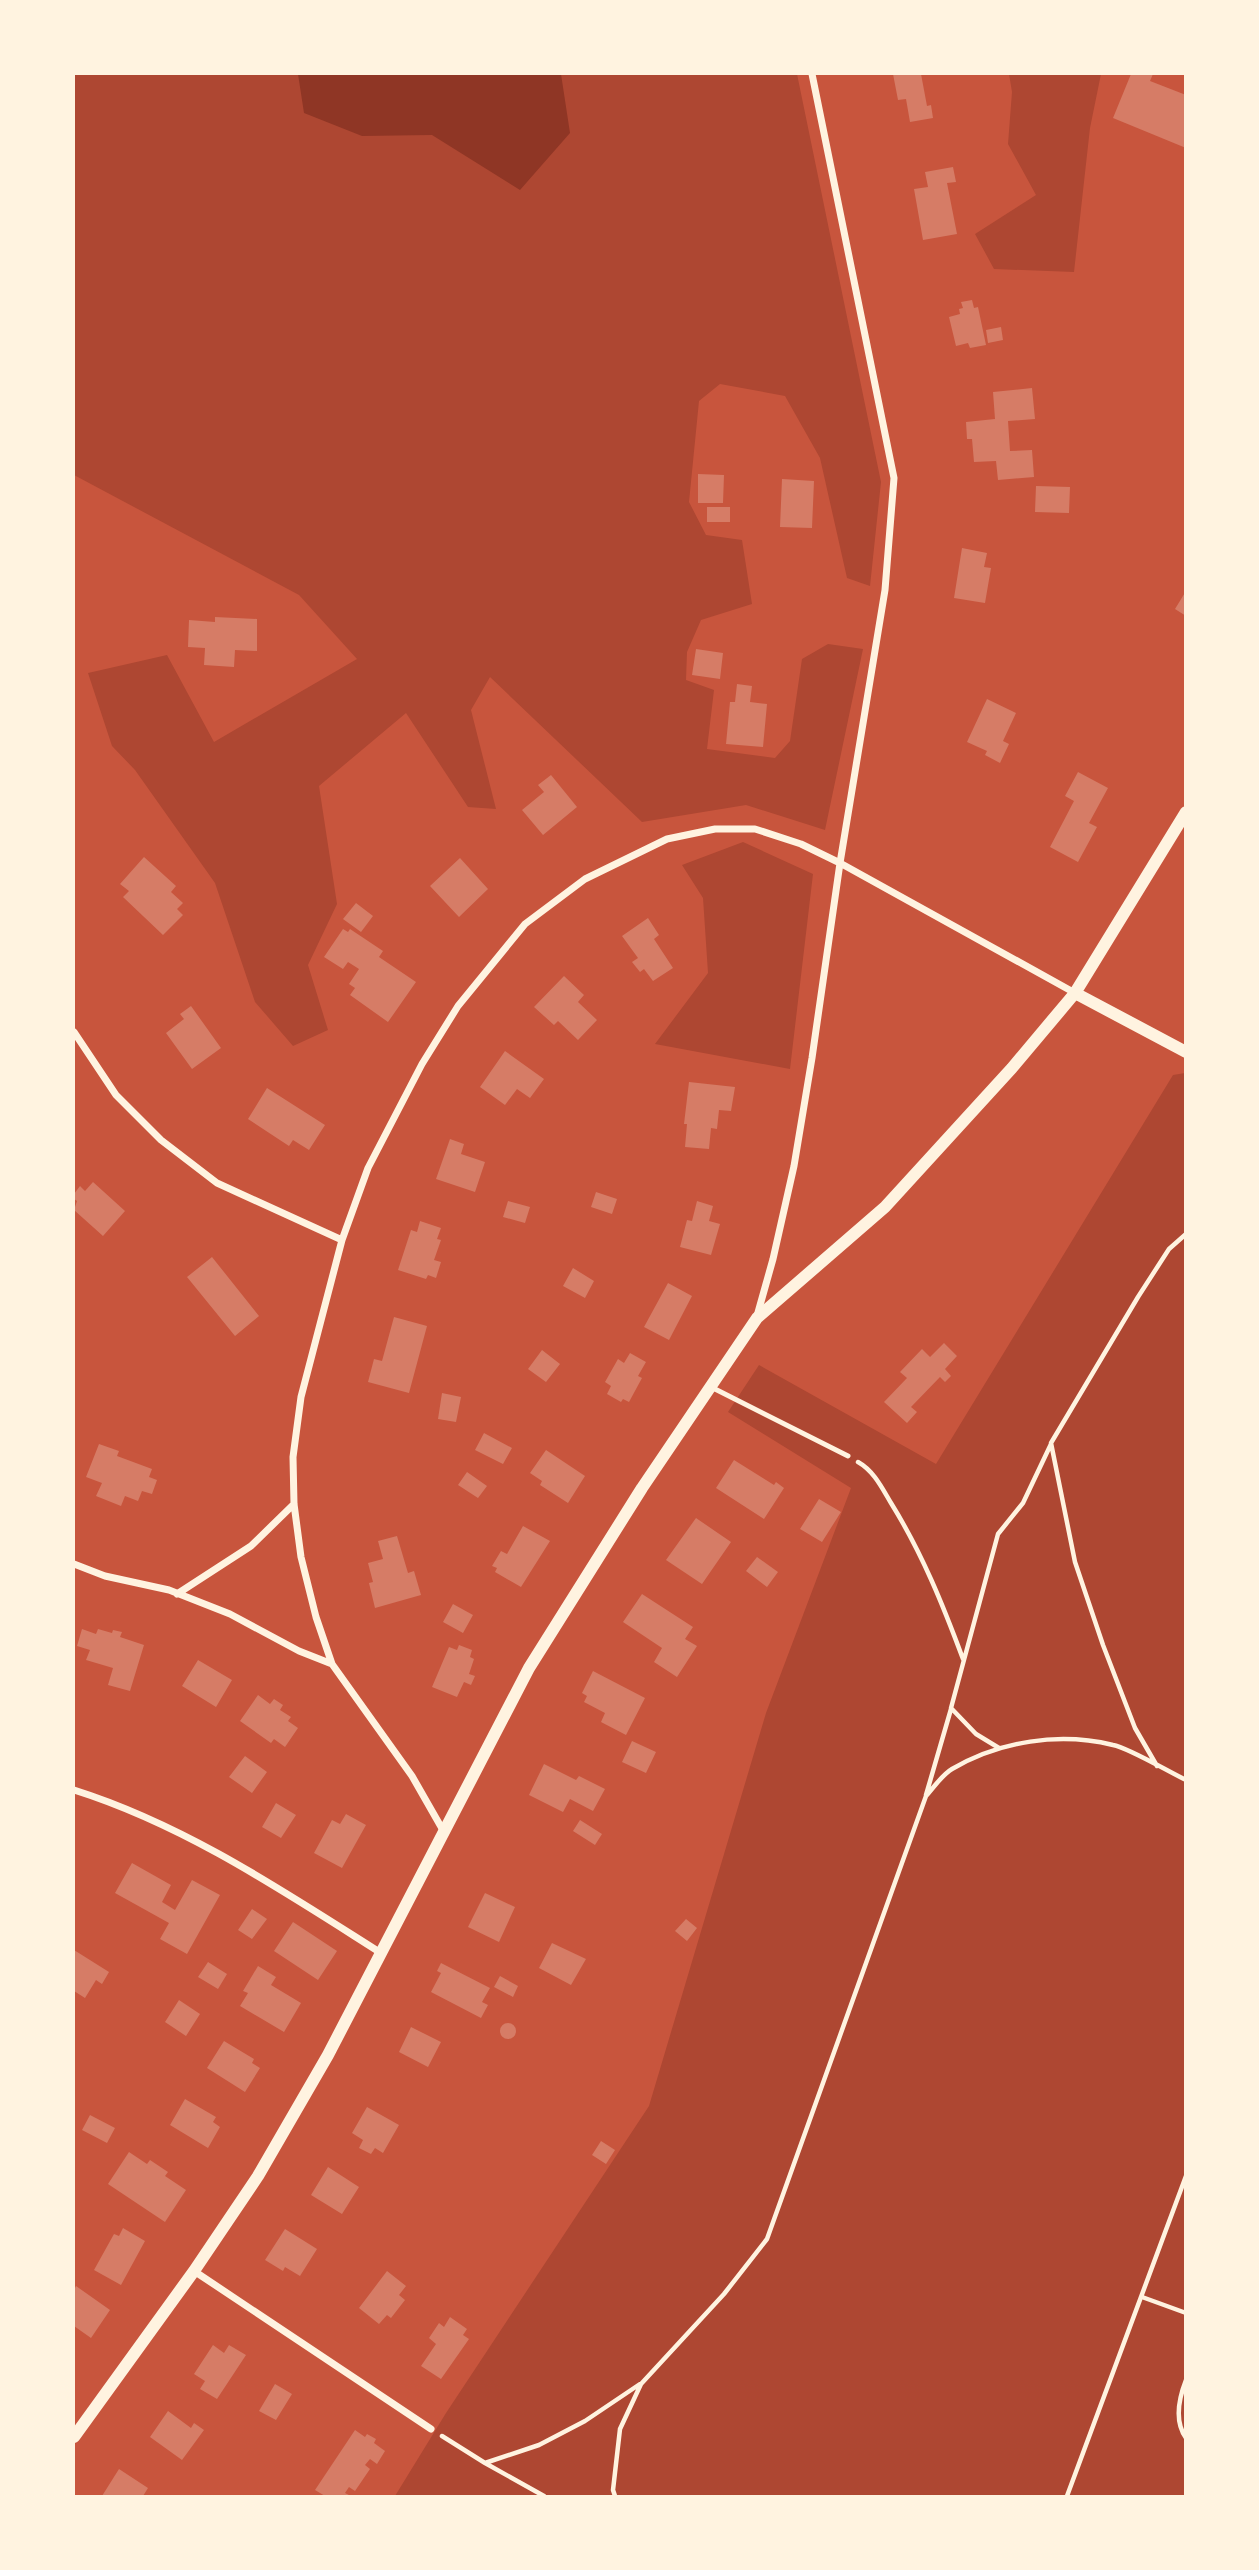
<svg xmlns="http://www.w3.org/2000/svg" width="1259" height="2570" font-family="'Space Grotesk',sans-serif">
	<rect width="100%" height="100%" fill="#c8553d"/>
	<path fill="#ae4732" d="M74,74H797L881,482L870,586L847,578L820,458L785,396L720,384L699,401L689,502L706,535L742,540L752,604L701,620L687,652L686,680L714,690L707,749L775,758L790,741L802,659L828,644L863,649L825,830L746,805L642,822L490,677L471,710L496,809L468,807L406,713L319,786L337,904L308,965L328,1030L293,1046L255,1002L215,883L135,770L112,746L88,673L167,655L214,742L357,659L299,595L74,475Z
		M1009,74H1101L1090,128L1074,272L994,269L975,234L1036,195L1008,144L1012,92Z
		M743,842L813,874L790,1069L655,1044L708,973L703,898L682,865Z
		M1185,1073V2496H395L446,2413L649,2106L766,1713L851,1488L728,1412L759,1365L936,1464L1173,1075Z"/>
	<path fill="#8f3625" d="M298,74H561L570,133L520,190L432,135L362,136L304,113Z"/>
	<path fill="#d67c66" d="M893,74H921L927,106L931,105L933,118L910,122L906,99L898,100Z
		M1131,74H1153L1150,81L1186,95V148L1113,118Z
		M953,167L956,182L947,183L957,234L923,240L914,189L928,187L925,172Z
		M972,300L974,308L978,307L986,345L970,348L968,343L956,346L949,317L960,314L959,309L963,308L961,302Z
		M1001,327L1003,340L988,343L986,330Z
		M1032,388L1035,419L1008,421L1010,451L1032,450L1034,477L998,480L996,461L974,462L972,439H967L966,422L995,419L993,392Z
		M698,474L724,475L723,503H698Z
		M782,479L814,481L812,528L780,527Z
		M1036,486L1070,487L1069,513L1035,512Z
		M707,507H730V522H707Z
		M962,548L987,553L984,567L991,568L985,603L954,598Z
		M1186,591V616L1175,609Z
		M215,617L257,619V651L235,650L234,667L204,665L205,648L188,647L189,620L215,622Z
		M696,649L723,653L720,679L692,675Z
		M737,684L752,686L750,702L767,704L763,747L726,744L730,702H735Z
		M987,699L1016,713L1003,741L1009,744L1000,763L985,755L987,751L967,742Z
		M1078,772L1108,788L1089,823L1097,827L1078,862L1050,847L1074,801L1065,796Z
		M551,775L577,807L543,835L522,810L544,792L538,785Z
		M144,857L176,886L171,892L183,903L177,909L183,915L163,935L123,897L129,891L120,884Z
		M460,858L488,889L459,917L430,886Z
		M356,903L373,916L361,932L343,919Z
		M648,918L659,935L654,939L673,968L653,981L644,969L640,972L632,962L638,958L622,936Z
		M343,929L348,932L350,929L383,951L379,957L416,982L388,1022L350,995L355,988L349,984L359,969L348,962L343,969L324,957Z
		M564,976L584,995L578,1002L597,1020L578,1040L558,1021L554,1025L534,1007Z
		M191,1006L221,1048L192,1069L166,1033L184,1019L180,1014Z
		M505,1051L544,1079L530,1098L517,1089L505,1105L480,1087Z
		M689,1082L735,1087L731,1111L719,1110L717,1129L711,1128L709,1149L685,1147L687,1124H684Z
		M267,1088L325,1125L309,1150L293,1140L289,1146L248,1119Z
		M450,1139L464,1144L461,1154L485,1162L475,1192L436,1179Z
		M93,1182L125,1211L103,1236L74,1210L77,1201L74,1199V1194L80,1186L85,1191Z
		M596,1192L617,1199L612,1214L591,1207Z
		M508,1201L530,1207L525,1223L503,1217Z
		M697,1201L713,1206L709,1221L720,1224L711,1255L680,1247L687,1220L692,1221Z
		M420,1221L441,1228L437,1239L441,1240L434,1260L441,1262L436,1278L428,1275L426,1279L398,1270L411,1230L417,1232Z
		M212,1257L259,1316L235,1336L187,1277Z
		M573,1268L594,1281L585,1298L563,1286Z
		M668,1283L692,1296L669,1340L644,1327Z
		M394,1317L427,1326L409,1393L368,1382L374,1359L382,1361Z
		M944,1343L957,1356L945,1369L951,1376L945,1382L940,1377L911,1407L917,1412L907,1423L884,1402L907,1378L900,1372L922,1349L930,1357Z
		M542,1350L560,1364L546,1382L528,1369Z
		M630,1353L646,1362L638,1376L642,1378L629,1402L623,1399L621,1402L607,1394L611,1386L605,1382L618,1359L624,1363Z
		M442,1393L461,1397L456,1422L438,1419Z
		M484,1433L512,1448L503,1464L475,1450Z
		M99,1444L119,1451L117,1456L152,1469L149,1477L157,1480L152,1494L142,1491L138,1501L125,1496L121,1506L96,1496L102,1483L86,1477Z
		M546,1450L585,1476L568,1503L540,1485L542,1481L530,1473Z
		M734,1460L774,1485L776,1482L784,1488L764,1519L716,1488Z
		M467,1472L487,1486L478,1498L458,1485Z
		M819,1499L841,1512L822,1542L800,1529Z
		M696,1518L731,1542L702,1584L666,1560Z
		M523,1526L550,1541L521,1587L495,1572L497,1568L492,1566L501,1551L507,1554Z
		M397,1536L408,1573L414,1571L421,1595L375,1608L369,1583L373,1582L368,1563L383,1559L378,1541Z
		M757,1557L778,1572L767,1587L746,1571Z
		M642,1594L693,1627L685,1639L697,1646L677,1677L654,1662L662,1648L623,1622Z
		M453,1604L473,1615L463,1633L443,1622Z
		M82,1629L96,1634L98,1629L112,1633L113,1630L122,1632L120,1637L144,1645L130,1691L108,1685L113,1668L86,1660L90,1650L77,1646Z
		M459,1645L472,1650L470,1657L474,1659L469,1674L475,1676L471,1685L464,1682L457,1697L432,1687L449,1647L457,1650Z
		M198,1660L232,1680L216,1707L182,1686Z
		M593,1671L645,1698L626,1735L601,1722L605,1713L584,1702L587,1696L582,1693Z
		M258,1695L270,1704L274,1699L283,1705L280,1710L291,1717L288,1721L298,1728L285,1747L274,1739L271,1743L240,1721Z
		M632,1741L656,1752L646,1773L622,1762Z
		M245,1756L267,1772L252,1793L229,1777Z
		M544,1764L576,1780L579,1776L605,1789L593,1811L570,1799L563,1812L529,1795Z
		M276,1803L296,1815L281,1838L262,1827Z
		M346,1814L366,1825L342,1868L314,1853L332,1820L340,1824Z
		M580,1820L602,1834L595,1845L573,1831Z
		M132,1863L171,1885L162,1902L175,1910L192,1880L220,1895L187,1954L160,1939L169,1923L115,1893Z
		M485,1893L515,1907L499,1942L468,1927Z
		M252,1909L267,1919L252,1939L238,1930Z
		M686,1919L697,1928L687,1941L675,1931Z
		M293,1922L337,1951L318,1980L274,1951Z
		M552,1943L586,1959L571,1985L539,1968Z
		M74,1950L109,1972L102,1984L96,1980L85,1998L74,1991Z
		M208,1962L227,1974L218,1989L198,1977Z
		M441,1963L490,1988L482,2002L488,2005L481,2018L431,1992L441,1973L437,1971Z
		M258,1966L276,1977L271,1985L301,2003L284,2032L240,2006L248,1993L243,1991Z
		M500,1976L518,1986L513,1997L494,1987Z
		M179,2000L200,2014L186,2036L165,2022Z
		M500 2031a8 8 0 1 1 16 0a8 8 0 1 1-16 0Z
		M411,2027L441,2042L428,2067L399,2052Z
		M224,2041L254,2059L252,2063L260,2068L245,2092L207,2068Z
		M185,2099L216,2117L213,2122L220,2127L208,2148L170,2125Z
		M367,2107L399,2125L383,2153L375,2148L371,2154L359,2148L363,2140L352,2133Z
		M90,2115L115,2128L107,2143L82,2130Z
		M601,2141L615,2150L606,2164L592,2155Z
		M129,2152L147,2164L150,2160L168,2172L165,2176L186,2190L165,2222L108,2184Z
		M328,2167L359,2187L342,2214L311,2195Z
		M123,2228L145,2241L121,2285L94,2270L114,2234L119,2236Z
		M285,2229L317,2249L300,2276L285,2267L283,2271L265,2260Z
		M387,2271L406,2286L399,2295L405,2300L391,2318L387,2315L379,2324L359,2308Z
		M76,2286L110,2310L91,2338L74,2326V2290Z
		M450,2317L467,2329L463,2335L469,2339L441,2379L421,2366L436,2344L429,2338L439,2323L444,2327Z
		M213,2345L224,2353L229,2345L246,2355L217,2399L200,2389L205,2381L194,2374Z
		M275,2384L292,2394L276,2420L259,2411Z
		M168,2411L191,2428L194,2423L204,2430L182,2460L150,2437Z
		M355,2430L365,2437L367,2434L376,2439L374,2443L385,2451L377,2464L370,2459L365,2465L370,2469L355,2491L349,2487L345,2493L351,2496H325L315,2490Z
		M119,2469L148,2488L143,2496H102Z"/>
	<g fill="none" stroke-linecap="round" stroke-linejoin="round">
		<path stroke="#fff3e0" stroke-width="4.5" d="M858,1462C874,1471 882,1488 891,1503C922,1553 943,1605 963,1659
			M999,1748L976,1734L951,1708L998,1534L1023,1503L1051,1444
			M1157,1766L1135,1728L1103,1645L1075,1562L1051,1443L1138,1297L1169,1249L1186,1234
			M926,1795L951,1709
			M1142,2297L1186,2313
			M1186,2380C1179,2398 1174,2421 1186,2438
			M442,2436L485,2463L539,2445L585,2421L640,2384
			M485,2463L544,2496
			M615,2496L613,2490L620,2429L641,2384L724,2294L767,2239L926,1796C934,1787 942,1775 952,1769C1000,1741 1059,1732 1113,1745C1129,1748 1169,1772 1186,1780
			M1067,2496L1186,2176"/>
		<path stroke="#fff3e0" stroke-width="5" d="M711,1387L848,1456"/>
		<path stroke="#fff3e0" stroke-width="7" d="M74,1032L116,1095L161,1140L217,1183L342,1240
			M757,1316L773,1259L794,1166L812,1058L840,863L885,590L894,478L812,74
			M74,1564L105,1576L169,1590L230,1614L299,1651L332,1664
			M177,1594L251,1546L294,1504
			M74,1790C185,1825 283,1891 381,1953
			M444,1832L412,1776L332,1664L316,1617L301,1557L294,1504L293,1457L301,1397L342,1240L368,1168L422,1064L458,1006L525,924L585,879L667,839L715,829H755L801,844L840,863L1075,993
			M194,2271L431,2429"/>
		<path stroke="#fff3e0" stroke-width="12" d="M1075,993L1186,1052
			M74,2437L194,2271L258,2176L328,2055L529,1668L642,1488L757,1318L885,1207L1012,1068L1075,993L1186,812"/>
	</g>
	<rect width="1259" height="2570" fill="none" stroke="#fff3e0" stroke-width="150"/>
</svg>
